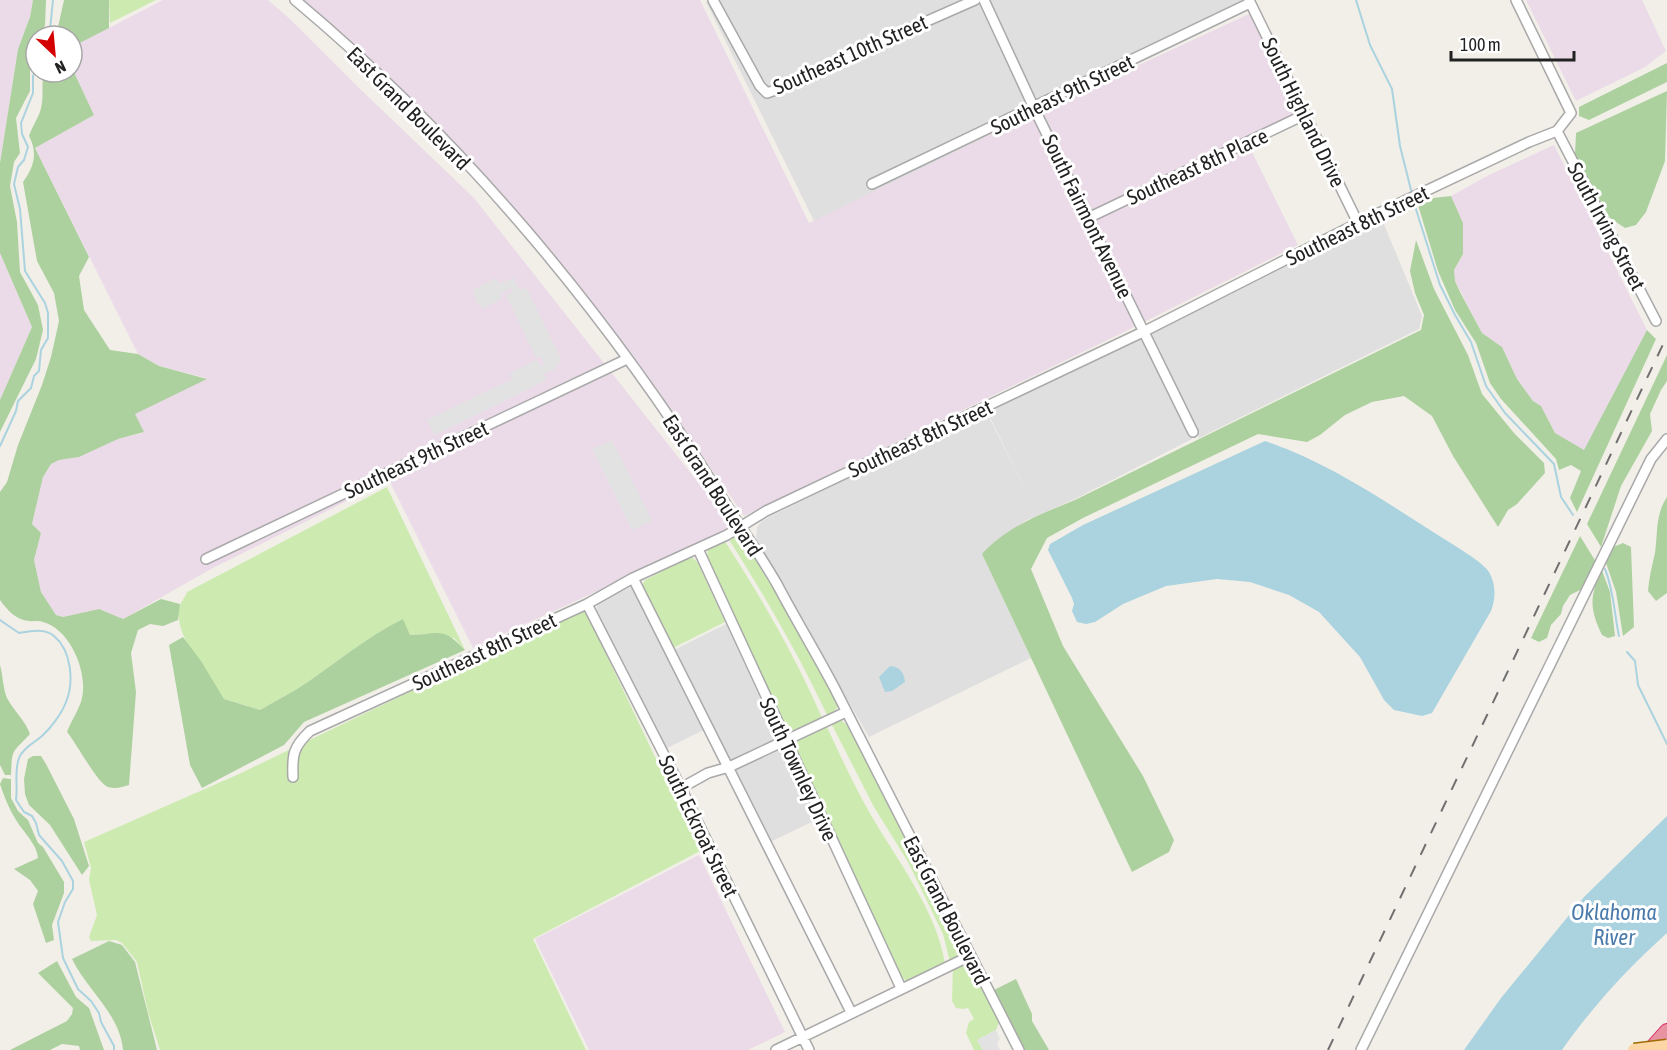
<svg xmlns="http://www.w3.org/2000/svg" width="1667" height="1050" font-family="'Asap Condensed',sans-serif">
	<rect width="100%" height="100%" fill="#f2efe9"/>
	<path fill="#e0dfdf" d="M709,0H1244L1249,10L814,221L706,2Z
		M1383,222L1422,316L1419,329L1199,438L1151,338L1153,331L1288,263Z
		M1136,339L1144,340L1146,343L1192,439L1075,499L1025,521L982,554L1031,658L869,737L756,542L757,527L762,521L771,516L986,411L1032,503L987,411Z
		M633,586L668,653L726,624L816,820L770,842L712,726L667,748L597,610V605L601,601Z"/>
	<path fill="#ebdbe8" d="M0,0H33L30,17L18,49L0,163Z
		M163,0H268L290,19L358,87L474,198L730,523L729,529L720,535L473,648L389,480L211,569L123,619L99,609L63,617L56,615L41,592L34,560L41,533L32,524L43,477L51,464L59,460L79,457L117,439L143,433L134,414L206,378L159,366L138,354L35,148L94,115L72,68L74,46Z
		M303,0H700L809,223L1029,116L1251,13L1300,113L1246,140L1298,245L1122,333L744,516L640,365L555,257L496,189L412,100L345,36Z
		M1526,0H1642L1666,51L1645,67L1576,101Z
		M1554,145L1647,330L1584,451L1555,433L1541,406L1533,401L1517,379L1502,347L1482,333L1455,281L1454,270L1463,254V223L1451,196L1489,175Z
		M0,253L32,327L0,400Z
		M699,855L785,1032L748,1050H589L535,939Z"/>
	<path fill="#cdebb0" d="M109,0H156L110,23Z
		M387,487L465,650L454,638L426,634L410,635L402,620C364,638 333,666 297,689C285,696 272,703 260,710L224,699C209,677 174,636 179,609C180,603 185,597 187,592Z
		M735,535L742,539L782,602L837,703V708L828,717C799,655 765,596 728,538Z
		M724,540C761,597 796,657 823,720L793,733L787,732L707,560L708,548Z
		M693,558L698,563L725,622L673,648L642,585L645,580L686,559Z
		M584,608L700,851L533,939L586,1050H160L148,1012L137,962L122,943L116,940L91,941L89,937L97,915L89,880L91,868L84,842L239,774Z
		M841,720L847,725L960,945L959,955L950,962L943,934L908,862L874,807L831,723Z
		M826,725C839,753 852,781 867,808C893,855 937,909 945,964L907,982L899,974L793,746L795,740Z
		M966,963L969,965L999,1022L996,1030L977,1040L983,1050H974L966,1033L969,1022L974,1019L968,1008L963,1009L956,1008L952,1001L953,967Z"/>
	<path fill="#add19e" d="M33,0H46L45,25L41,36H36V52L30,70V91L16,118L20,153L14,162L10,186L17,222L20,272L38,305L43,330L36,359L0,432V400L32,327L0,253V163L18,49L30,17Z
		M64,0H109V28L74,46L72,60V36H56Z
		M1667,63V82L1589,120L1579,116V107Z
		M72,68L94,115L35,148L89,257L79,276L84,310L110,350L138,354L159,366L207,379L135,414L144,432L118,439L79,457L59,460L51,464L43,477L32,524L41,533L34,560L41,592L56,615L63,617L99,609L123,619L161,599L180,604L178,620L163,626L150,624L138,630L131,653L136,692L129,785C122,787 113,790 106,786C96,780 76,743 67,732C71,721 80,708 82,698C88,672 70,629 43,622C38,620 33,622 29,621C16,620 7,610 0,600V492L7,482L18,445L42,385L51,357L59,321L54,293L37,261L23,182C34,167 38,153 29,136C32,127 40,115 41,108C44,96 41,84 44,72H72Z
		M1667,91L1665,161L1646,212L1636,225L1625,228L1610,218L1579,163L1575,154L1576,133Z
		M1451,196L1463,223V254L1454,270L1455,281L1460,292L1482,333L1502,347L1517,379L1533,401L1541,406L1555,433L1584,450L1647,330L1656,339L1577,512L1570,498L1581,471L1571,465L1559,470L1556,459L1501,399L1490,383L1476,343L1455,310L1438,271L1418,205L1433,198Z
		M1416,240L1434,289L1468,355L1482,394L1514,433L1544,463L1545,473L1517,504L1508,510L1498,527L1453,456L1432,416L1404,396L1372,402L1345,415L1320,435L1307,442L1258,434L1083,518L1047,538L1031,569L1063,646L1143,776L1174,840L1169,852L1132,872L982,554C1008,526 1041,514 1075,500L1421,330L1424,315L1415,293L1410,271Z
		M1667,355V381L1661,390L1650,414L1652,431L1621,486L1601,547L1587,524Z
		M1667,497V593L1656,601L1648,591C1649,578 1652,566 1655,553C1658,533 1655,515 1667,497Z
		M1580,536L1596,562L1582,589L1570,595L1563,606L1561,614L1551,625L1547,638L1539,642L1531,638Z
		M1623,543L1631,547L1634,627L1623,636L1616,592L1605,560L1613,547Z
		M1601,568L1610,592L1615,636L1608,638L1602,635C1588,605 1591,598 1601,568Z
		M403,619L410,635C441,634 442,626 465,650L304,722L284,745L202,788L190,765L169,645L183,637L201,661L224,699L260,710C272,703 285,696 297,689C333,666 364,638 403,619Z
		M0,665C3,675 3,689 7,698C14,711 25,720 30,734C13,753 12,747 11,775H5L0,765Z
		M33,756H41L46,764L74,819L89,866L82,875L50,825L29,805L25,794L24,779L28,759Z
		M3,778L11,779V798L18,811L28,820L38,843L43,847L64,882V893L52,925L54,940L46,943L33,904L38,891L30,880L14,869L38,858C37,844 23,832 16,820C9,809 4,796 0,784Z
		M109,941L122,945L135,962L157,1050H123C120,1014 87,990 72,959Z
		M57,961L76,997L89,1008L104,1050H80L79,1046L62,1044L50,1050H10L67,1021L72,1014L73,1008L38,973Z
		M1016,979L1032,1014V1021L1049,1050H1025L994,990Z"/>
	<path fill="#e2e2e2" d="M496,278L499,284L514,278L520,290L526,287L562,361L556,364L557,368L544,374L547,380L435,435L427,420L512,379L510,373L537,360L540,366L544,364L541,356L536,358L506,295L512,292L511,288L500,294L502,299L482,309L480,303L477,304L473,290Z
		M612,440L652,521L632,530L592,449Z
		M996,1030L1000,1039L997,1043L1000,1050H983L977,1040Z"/>
	<path fill="#aad3df" d="M1265,441C1330,463 1384,501 1441,537C1452,544 1483,562 1489,572C1496,584 1496,598 1491,611L1432,713L1422,716L1394,710L1384,700L1360,657L1319,612L1289,595L1250,582L1217,579L1166,586L1123,604L1095,622L1086,624L1077,622L1072,611L1074,604L1072,598L1048,550L1050,544L1083,525Z
		M890,666C900,667 904,672 905,682L892,691L885,692L879,677Z
		M1667,816V933C1628,968 1592,1007 1562,1050H1464L1501,998L1584,897Z"/>
	<g fill="none" stroke-linecap="round" stroke-linejoin="round">
		<path stroke="#aad3df" stroke-width="2" d="M1356,0L1370,45L1392,89L1400,146L1412,194
			M48,36L50,30L53,0
			M1413,200L1440,285L1455,315L1471,342L1486,386L1505,413L1554,464L1561,497L1573,515
			M0,446L16,411L18,401L31,388L34,376L39,371L41,350L48,338V313L45,303L25,271L20,209L14,184L18,167L24,160L28,147L22,134L21,123L33,93V76L36,68
			M1605,569C1614,591 1614,613 1619,636
			M0,620L19,633C30,631 45,628 54,636C72,651 74,683 66,702C62,713 51,728 42,736C34,743 23,748 19,758C14,772 18,787 16,800L24,812L32,816L36,823L39,835L62,861L73,881V889L65,902L58,922L63,958L78,989L91,1001L99,1013L101,1022L114,1046V1050
			M1627,652L1635,661L1638,685L1667,744"/>
		<g stroke="#a9a9a9" stroke-width="12">
			<path id="minor" d="M295,0C461,139 604,310 719,493C738,524 760,554 778,586C796,620 816,653 834,687C896,808 958,929 1019,1050
				M713,0L760,86L767,93L805,79L900,33L975,0
				M984,0L1034,108L1193,432
				M1249,0L1358,223
				M1557,131L1656,321
				M872,184L1250,3
				M1088,218L1306,114
				M698,549L901,988
				M206,559L627,359
				M633,578L851,1012
				M587,604L681,788L809,1050
				M293,777C292,755 293,747 310,731L587,604L633,578L727,535L766,511L1145,331L1358,223L1529,142L1557,131L1571,113L1516,0
				M681,788L708,773L729,767L846,712
				M776,1050L970,956
				M1361,1050L1651,459L1667,439"/>
		</g>
		<g stroke="#dc2a67" stroke-width="16">
			<path id="highway" d="M1650,1050L1667,1031"/>
		</g>
		<use href="#minor" stroke="#fff" stroke-width="9"/>
		<use href="#highway" stroke="#e892a2" stroke-width="14"/>
		<path stroke="#707070" stroke-width="2" stroke-dasharray="12 12" stroke-linecap="butt" d="M1328,1050L1667,336"/>
		<g stroke="#a06b00" stroke-width="15" stroke-linecap="butt">
			<path id="major-bridge" d="M1634,1050L1667,1046"/>
		</g>
		<use href="#major-bridge" stroke="#fcd6a4" stroke-width="12"/>
	</g>
	<g text-anchor="middle" dominant-baseline="central" stroke-width="6" stroke-linejoin="round" paint-order="stroke">
		<g font-size="21" fill="#222" stroke="#fff">
			<text transform="translate(850 54) rotate(-24)">Southeast 10th Street</text>
			<text transform="translate(1062 94) rotate(-26)">Southeast 9th Street</text>
			<text transform="translate(409 108) rotate(45)">East Grand Boulevard</text>
			<text transform="translate(1304 112) rotate(64)">South Highland Drive</text>
			<text transform="translate(1197 166) rotate(-25)">Southeast 8th Place</text>
			<text transform="translate(1088 216) rotate(64)">South Fairmont Avenue</text>
			<text transform="translate(1357 225) rotate(-26)">Southeast 8th Street</text>
			<text transform="translate(1607 226) rotate(62)">South Irving Street</text>
			<text transform="translate(920 438) rotate(-25)">Southeast 8th Street</text>
			<text transform="translate(416 459) rotate(-25)">Southeast 9th Street</text>
			<text transform="translate(713 485) rotate(57)">East Grand Boulevard</text>
			<text transform="translate(484 651) rotate(-25)">Southeast 8th Street</text>
			<text transform="translate(799 769) rotate(65)">South Townley Drive</text>
			<text transform="translate(699 826) rotate(64)">South Eckroat Street</text>
			<text transform="translate(947 910) rotate(63)">East Grand Boulevard</text>
		</g>
		<g font-size="22" font-style="italic" fill="#4a7aab" stroke="#fff">
			<text x="1614" y="912">Oklahoma<tspan x="1614" dy="25">River</tspan></text>
		</g>
	</g>
	<g transform="translate(54 54) rotate(154)"><circle r="28" fill="#ffffff" stroke="#a7a7a7" stroke-width="1.5"/>
	<path d="M0-4.5L10 22L0 15L-10 22Z" fill="#d40000"/>
	<text y="-9" font-size="16" font-weight="bold" text-anchor="middle" fill="#222222">N</text>
	</g>
	<path d="M1451 51v9h123v-9" fill="none" stroke="#222222" stroke-width="3"/>
	<text x="1460" y="51" font-size="18" fill="#222222" stroke="#ffffff" stroke-width="4.5" paint-order="stroke">100 m</text>
</svg>
